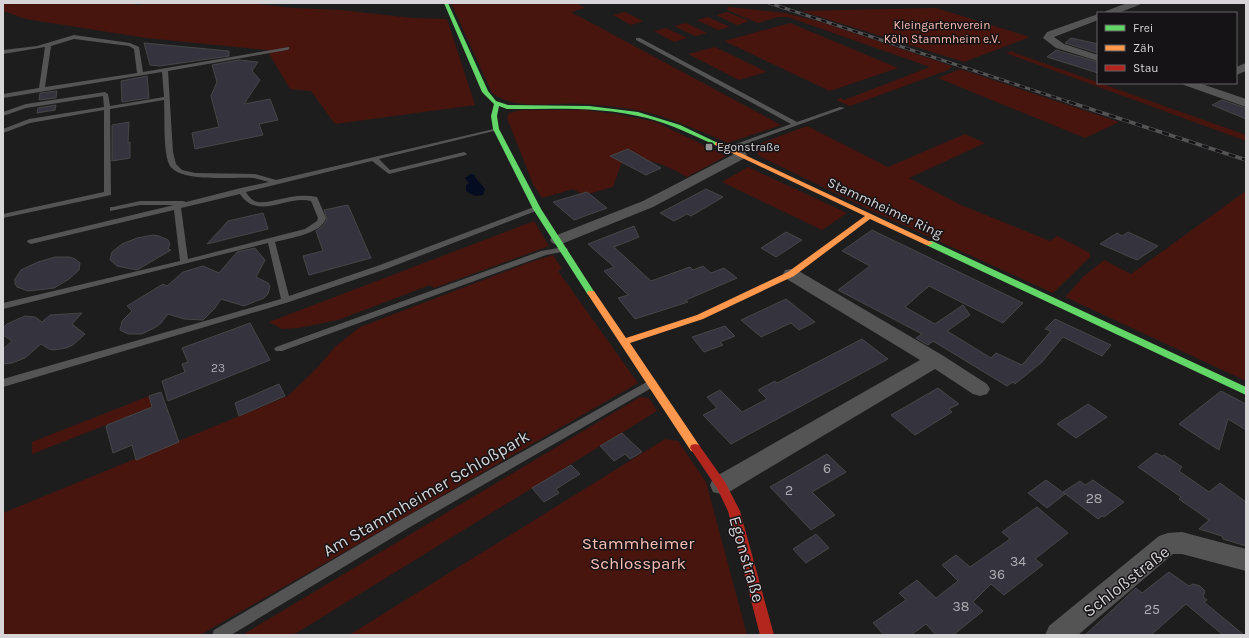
<svg xmlns="http://www.w3.org/2000/svg" width="1249" height="638" font-family="Karla,sans-serif">
	<rect width="100%" height="100%" fill="#1e1d1e"/>
	<path fill="#47150e" d="M3,3H97L98,4L133,3L136,5L154,3H246L294,8L341,10L412,18L447,19L475,105L335,124L311,91L290,89L267,50L146,38L26,19L3,11Z
		M451,3H576L585,8L571,12L781,125L728,143C698,130 668,116 636,110C619,107 601,105 584,104C554,101 518,112 492,93Z
		M728,7L785,13L821,22L952,66L948,70L850,106L836,100L841,98L844,100L930,67L788,17H778L758,23L727,10Z
		M936,8L1030,37L964,62L801,11Z
		M625,12L643,21L631,25L613,15Z
		M727,12L749,21L737,25L716,15Z
		M708,17L730,27L718,30L697,20Z
		M686,23L707,33L695,36L674,26Z
		M790,23L898,68L830,91L724,41Z
		M666,28L687,38L674,42L654,31Z
		M715,47L767,72L739,80L688,54Z
		M1010,51L1246,135V141L1006,53Z
		M960,69L1119,122L1085,138L938,78Z
		M522,110H584L617,114L656,122L726,156L687,177C667,166 643,153 621,164L613,187L584,195L573,189L542,198L533,184L507,118L509,113Z
		M807,126L888,167L965,134L985,143L909,178L961,205L1050,241L1057,236L1090,253V257L1053,293L868,209L759,156L753,146Z
		M748,167L847,213L822,230L722,182Z
		M1246,191V381L1065,297L1083,277L1104,260L1131,274Z
		M534,221L549,246L434,288L430,285L338,320L298,328L282,329L269,322Z
		M553,255L562,269L558,271L638,383L200,635H3V513L288,396L317,368L336,346L360,327L528,263Z
		M149,396L152,407L32,454V442Z
		M640,397L649,398L657,411L293,635H242Z
		M665,439L678,441L706,482L747,635H349Z"/>
	<path fill="#030c20" d="M471,174L475,175V177C478,182 482,184 485,189L483,195L475,196L466,191V185L469,183L465,178Z"/>
	<path fill="#35343e" stroke="#464647" d="M1071,38L1098,44V53L1065,43Z
		M144,43L229,51V56L160,66L150,65Z
		M1056,50L1098,62V73L1047,57Z
		M239,60L258,62L252,71L260,80L244,104L270,99L278,120L259,124L263,135L195,149L192,133L219,127L211,96L217,82L212,65Z
		M147,76L149,98L122,102L121,81Z
		M57,91L56,98L39,100L40,93Z
		M1222,100L1246,108V119L1212,105Z
		M56,105L55,110L37,113L38,108Z
		M129,122L128,143L130,142V158L112,161V125Z
		M628,149L661,168L646,175L610,156Z
		M706,189L723,197L691,216L687,214L674,221L660,213Z
		M587,192L607,208L574,220L553,202Z
		M348,205L371,258L309,275L303,256L323,251L316,231L324,225L327,219L324,210Z
		M263,213L268,229L207,244L228,221Z
		M634,226L639,237L614,247L651,281L690,267L693,270L703,266L711,273L724,268L737,278L686,300L688,302L635,319L618,298L628,295L604,271L614,267L588,244Z
		M872,230L1023,303L1003,323L929,286L905,307L935,324L963,305L970,315L947,331L991,358L996,353L1022,365L1051,331L1045,329L1055,319L1111,345L1102,356L1063,337L1042,362L1015,384L1013,382L1007,386L933,341L928,345L916,338L922,334L838,290L870,266L842,251Z
		M786,232L802,240L776,257L761,248Z
		M1128,232L1158,246L1137,260L1100,244L1117,233L1122,236Z
		M153,235L159,236L168,240L170,244L168,249L171,250L137,270L117,266L110,260L112,252L122,244L137,238Z
		M255,248L265,260L256,277L268,283L270,286L268,294L264,298L244,306L221,299L215,308L203,320L184,319L168,314L161,323L156,327L142,334H128L120,330L122,321L132,311L127,306L163,284L167,286L183,272L203,266L219,273L237,252Z
		M55,257H70L75,259L80,263L79,270L69,279L54,288L28,291L17,287L15,284V279L21,270L38,262Z
		M786,299L815,322L799,330L791,323L761,337L741,320Z
		M82,313L72,324L85,334L73,345L66,348L54,350L49,349L41,344L25,358L12,363L3,364V349L12,341L3,335V328L7,324L25,316L35,317L42,322L50,315Z
		M250,323L270,360L168,401L162,381L185,372L182,364L188,362L182,348Z
		M725,326L735,336L720,342L723,345L704,352L692,337Z
		M862,339L888,359L731,444L703,415L717,408L707,397L720,390L742,412L767,399L758,390L775,381L777,383Z
		M279,384L285,396L239,416L235,403Z
		M938,388L959,404L949,409L952,412L915,435L891,415Z
		M1221,391L1246,404V430L1228,419L1219,450L1179,424Z
		M161,392L179,442L136,460L132,445L113,453L106,427L107,425L152,407L149,396Z
		M1088,404L1107,417L1076,438L1057,424Z
		M622,433L642,452L630,459L625,454L614,461L600,446Z
		M1156,453L1162,456L1164,455L1182,467L1179,471L1209,492L1220,483L1246,502V546L1223,539L1222,536L1199,529L1209,520L1179,499L1181,497L1138,467Z
		M827,454L846,472L812,492L835,515L811,530L770,487Z
		M571,465L580,474L556,489L559,493L544,502L532,488Z
		M1046,480L1065,494L1047,508L1028,493Z
		M1093,480L1124,502L1104,517L1102,516L1098,519L1063,492L1080,481L1085,485Z
		M1037,507L1068,533L1035,559L1043,565L1004,595L991,584L973,602L983,611L953,635H936L926,624L911,635H884L873,623L906,600L899,593L917,580L936,598L958,581L942,565L956,555L970,567L1010,539L1002,532Z
		M816,534L829,548L806,563L793,549Z
		M1169,572L1189,586L1193,584L1200,586L1205,591L1203,597L1207,600L1204,602L1244,635H1223L1186,604L1151,635H1085L1136,588L1142,593Z"/>
	<g fill="none" stroke-linecap="round" stroke-linejoin="round">
		<path fill="#555455" fill-rule="evenodd" d="M74,35L130,43L139,47L143,72L289,47V49L287,50L168,71L173,152L176,164L182,170L195,173L255,174L276,180L498,128V130L379,159L390,170L464,152L467,154L466,155L389,174L372,161L246,192C249,197 252,201 258,202C264,203 271,201 276,200C290,197 303,194 317,197L326,218C322,234 289,238 275,242L289,296L380,265L534,207H540L541,209L386,269L289,302L3,387V379L281,299L268,243L3,309V303L180,261L174,210L31,244L27,242L28,240L174,205H140L110,211V207H113L140,201H183L186,202L241,188L269,182C264,181 259,179 254,178C236,176 178,184 169,164C163,150 165,117 164,100L110,109L111,195L3,218V214L104,192V110L30,123L3,133V129L29,119L104,107L103,96L26,108L3,116V112L26,104L105,92L108,94L110,106L164,97L162,72L3,98V94L39,88L45,47L3,54V50L37,46ZM74,39L129,46L134,49L137,73L45,87L51,46ZM240,194C258,221 286,195 311,201L318,218L317,221L305,229L188,259L181,208Z
			M636,38H640L797,122L840,107L845,108L729,150H725V148L791,124L636,40Z
			M564,247L568,249L567,251L546,255L282,351H276L274,349L276,347L541,251Z
			M652,379L655,380L657,383L655,386L410,527L231,635H212L214,630L402,519Z"/>
		<path fill="#555455" fill-rule="evenodd" d="M1127,3H1141L1139,5L1118,13H1104L1106,11Z
			M1098,14V20L1054,37L1064,44L1098,55V61L1056,48L1043,38L1047,32Z
			M1246,63V71L1236,75V67Z
			M1182,83H1199L1246,99V107L1184,85Z
			M740,151L745,152L747,155L745,158L653,207L564,243L558,245L552,243L550,240L552,237L643,201Z
			M791,269L797,270L942,355L987,384L990,389L987,394L980,396L973,394L935,369L729,492L721,494L713,492L710,485L713,478L920,360L785,278L783,274L785,270Z
			M1182,532L1246,549V571L1182,554H1173L1078,635H1045L1049,626L1159,536L1168,533Z"/>
		<path fill="#63d668" fill-rule="evenodd" d="M444,3H448L488,91L496,101L508,105L589,106L638,112L680,125L720,144L715,145C693,135 670,124 647,118C601,106 553,109 507,109L499,106L497,116L499,129L541,209L595,293L594,295H588L533,209L493,129L491,116L494,104L482,92Z
			M926,241H932L1246,387V395L926,245L925,243Z"/>
		<path fill="#ff974d" fill-rule="evenodd" d="M717,142L933,243L929,245H926L870,219L794,276L703,319L630,343L699,445L700,448L699,451L695,452L691,451L587,293L588,291H594L626,338L697,315L788,272L865,216L715,145V143Z"/>
		<path fill="#b3261e" fill-rule="evenodd" d="M695,444L699,445L725,482L740,511L774,635H760L728,511L717,488L690,448L691,445Z"/>
		<g stroke="#555455" stroke-width="3">
			<path id="rail-far1" d="M769,3L1072,103"/>
		</g>
		<g stroke="#555455" stroke-width="3.5">
			<path id="rail" d="M1069,102L1246,160"/>
		</g>
		<use href="#rail-far1" stroke="#151316" stroke-width="2" stroke-dasharray="5.5" stroke-linecap="butt"/>
		<use href="#rail" stroke="#151316" stroke-width="2.5" stroke-dasharray="7" stroke-linecap="butt"/>
	</g>
	<rect fill="#969596" stroke="#151316" stroke-width="1.5" x="705" y="143" width="8" height="8" rx="2"/>
	<g text-anchor="middle" dominant-baseline="central" stroke-width="3" stroke-linejoin="round" paint-order="stroke">
		<g font-size="12" fill="#fbbfb4" stroke="#151316">
			<text x="942" y="25">Kleingartenverein<tspan x="942" dy="14">Köln Stammheim e.V.</tspan></text>
		</g>
		<g font-size="12" fill="#d7d5d7" stroke="#151316" text-anchor="start">
			<text x="717" y="147">Egonstraße</text>
		</g>
		<g font-size="12" fill="#aeadb1">
			<text x="218" y="368">23</text>
		</g>
		<g font-size="14" fill="#d7d5d7" stroke="#151316">
			<text transform="translate(885 208) rotate(25)">Stammheimer Ring</text>
		</g>
		<g font-size="14" fill="#aeadb1">
			<text x="827" y="468">6</text>
			<text x="789" y="490">2</text>
			<text x="1094" y="498">28</text>
			<text x="1018" y="561">34</text>
			<text x="997" y="574">36</text>
			<text x="961" y="606">38</text>
			<text x="1152" y="609">25</text>
		</g>
		<g font-size="17" fill="#d7d5d7" stroke="#151316">
			<text transform="translate(426 493) rotate(-30)">Am Stammheimer Schloßpark</text>
			<text transform="translate(747 559) rotate(74)">Egonstraße</text>
			<text transform="translate(1126 581) rotate(-38)">Schloßstraße</text>
		</g>
		<g font-size="17" fill="#fbbfb4" stroke="#151316">
			<text x="638" y="543">Stammheimer<tspan x="638" dy="20">Schlosspark</tspan></text>
		</g>
	</g>
	<rect width="1249" height="638" fill="none" stroke="#d7d5d7" stroke-width="8"/>
	<rect x="1097" y="12" width="140" height="72" fill="#151316" stroke="#636163"/>
	<rect x="1105" y="25" width="20" height="6" fill="#63d668" stroke="#636163"/>
	<text x="1133" y="32" font-size="12" fill="#d7d5d7">Frei</text>
	<rect x="1105" y="45" width="20" height="6" fill="#ff974d" stroke="#636163"/>
	<text x="1133" y="52" font-size="12" fill="#d7d5d7">Zäh</text>
	<rect x="1105" y="65" width="20" height="6" fill="#b3261e" stroke="#636163"/>
	<text x="1133" y="72" font-size="12" fill="#d7d5d7">Stau</text>
</svg>
